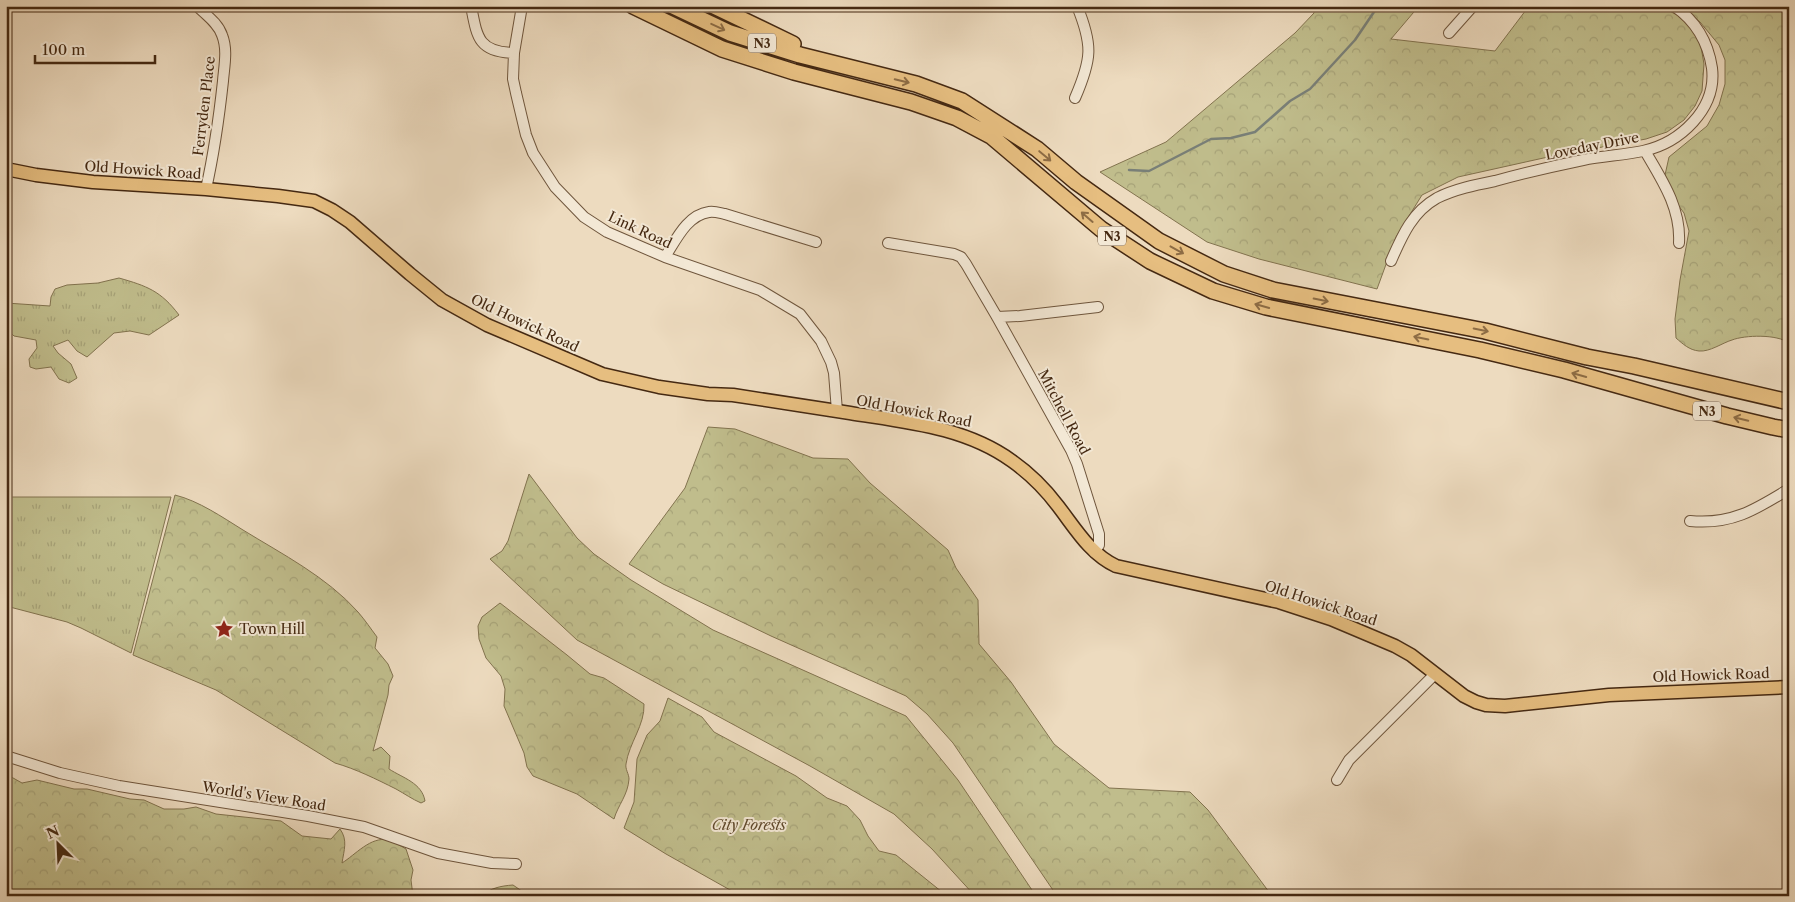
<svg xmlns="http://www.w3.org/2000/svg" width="1795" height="902" font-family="'Libre Caslon Text',serif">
	<defs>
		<pattern id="grass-tufts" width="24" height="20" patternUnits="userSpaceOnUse" patternTransform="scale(1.25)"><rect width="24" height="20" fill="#c0bd8c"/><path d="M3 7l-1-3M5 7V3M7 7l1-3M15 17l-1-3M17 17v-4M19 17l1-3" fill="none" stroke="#a6a278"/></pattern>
		<pattern id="forest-crowns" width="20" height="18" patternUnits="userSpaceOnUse" patternTransform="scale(1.25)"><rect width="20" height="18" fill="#c0bd8c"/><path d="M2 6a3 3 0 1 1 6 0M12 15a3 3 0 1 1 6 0" fill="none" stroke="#a6a278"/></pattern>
	</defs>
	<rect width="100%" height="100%" fill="#eddbbf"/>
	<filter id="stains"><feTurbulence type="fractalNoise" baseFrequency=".004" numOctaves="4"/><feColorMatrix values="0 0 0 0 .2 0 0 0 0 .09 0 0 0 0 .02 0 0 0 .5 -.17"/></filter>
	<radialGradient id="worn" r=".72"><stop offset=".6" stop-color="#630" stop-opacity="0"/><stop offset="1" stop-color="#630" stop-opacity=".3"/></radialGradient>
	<path fill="url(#grass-tufts)" stroke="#82734f" d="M119,278C147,286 161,291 179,315L149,335L130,331L114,333L87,357L77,351L68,340L53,346L58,353L71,364L77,378L69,383L59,379L51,367L36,369L30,367L29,359L37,348L36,340L14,336L8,330L6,331V303L50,306L51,297L55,289L67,285L98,283Z
		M6,497H171L131,653L81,628L67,622L6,606Z"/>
	<path fill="url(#forest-crowns)" stroke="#82734f" d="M1315,6H1419L1391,39L1495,51L1529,6H1660L1677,15L1690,25L1700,41L1704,64L1702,91L1695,106L1684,120L1667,132L1646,139L1548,157L1458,177L1422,195L1396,237L1377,289L1259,259L1207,242L1100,172L1166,142L1295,33L1314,13Z
		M1681,6H1789V343C1777,334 1745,335 1732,340C1722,343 1710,352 1699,351C1689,350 1683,344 1676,338L1675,319L1680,280L1689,231L1684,213L1675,201L1665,175L1669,157L1707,126L1719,105L1725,84V60L1719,45L1700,22Z
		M708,427L735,429L813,458L848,459L870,483L948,550L956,568L978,600L979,644L1011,682L1054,744L1109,788L1190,792L1208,810L1272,896H1057L953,743L927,714L906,696L771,636L663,584L629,564L685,488Z
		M529,474L577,538L594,554L631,580L713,630L906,716L958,780L1036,896H975L932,849L894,814L810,766L577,640L490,559L502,551L508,541Z
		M175,495C199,501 222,517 243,530C282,554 327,577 358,612C365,620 371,629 377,637L375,648L388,664L393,676L389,685L388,695L373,751L381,747L390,756L389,769C403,778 422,783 425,801L421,803C412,799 405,794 396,789C376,779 356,769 335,763L216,690L133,655Z
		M500,603L567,655L590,674L604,678L644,704C645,725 629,743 626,764C625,769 629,774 629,779C628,795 618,805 614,819L577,794L533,776L527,767L524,753L504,706L505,689L501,676L486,658L479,639L478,626L482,617Z
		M668,698L702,717L714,732L796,776L827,798L847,806L860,820L868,836L879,851L896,855L947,896H771L755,893L739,895L666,854L624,828L634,802L637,759L647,735L660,721Z
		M6,774L22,783L37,780L74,789H87L130,799L144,800L164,809H184L196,807L216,814L281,821L302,836L331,839L340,829C348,840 344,850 342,863C355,855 371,836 388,840C394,842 401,846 406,849L413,870L411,880L413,896H6Z
		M513,885L529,896H481C491,888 500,886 513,885Z"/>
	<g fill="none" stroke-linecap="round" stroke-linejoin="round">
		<path stroke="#797f77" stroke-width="2.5" d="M1129,170L1149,171L1211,139L1231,138L1255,132L1290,101L1310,89L1355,40L1378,6"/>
		<g stroke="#6f563d" stroke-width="12">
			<path id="minor" d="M197,6C206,15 218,23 222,35C228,50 224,67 223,81C219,118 214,153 206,189
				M471,6C477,37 478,52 514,53
				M522,6L514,53L513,79L516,93L526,135L533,153L555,187L584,217L607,232L665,257L760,290L800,314L821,341L831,362L834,373L837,411
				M1449,33L1473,6
				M1075,98C1092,59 1093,45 1077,6
				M1645,151C1662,180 1681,208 1679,243
				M888,243L954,254L961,257L966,264L997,317L1071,450L1077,464L1099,534V545L1094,552
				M665,257C676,240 687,215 709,212C714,211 720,213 725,214L816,242
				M1391,261C1402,236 1412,212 1437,198C1455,189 1475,185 1495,181C1524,173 1554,166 1583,160C1603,156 1624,155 1643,151C1680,143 1717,109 1712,68C1708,42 1696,21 1674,6
				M997,317L1020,316L1098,307
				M1690,521C1731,525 1755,510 1789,489
				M6,756L60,773L119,786L308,816L364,827L438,853L492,863L516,864
				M1337,780L1349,760L1435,674"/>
		</g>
		<g stroke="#452912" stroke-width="15">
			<path id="major" d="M6,169L36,175L93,182L206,189L278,196L314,201L332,210L350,222L410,274L442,300L487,325L602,374L659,387L708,394L733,395C772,401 811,407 850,413C906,422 965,427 1012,461C1029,473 1046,490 1058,506C1075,528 1090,554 1116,566L1279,602L1331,619L1395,646L1411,655L1464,696L1476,702L1486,705L1505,706L1609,695L1789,687"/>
		</g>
		<g stroke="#452912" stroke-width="18">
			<path id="highway" d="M633,6L722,49L794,72L911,102L957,118L991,136L1101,229L1150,261L1213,291L1266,307L1480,350L1564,370L1727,416L1773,427L1789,430
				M673,6L730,33L800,55L916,84L962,101L1037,149L1076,182L1159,241L1224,274L1273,290L1485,331L1587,357L1634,366L1789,402
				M714,6L793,44"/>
		</g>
		<use href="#minor" stroke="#f3e8d5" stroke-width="10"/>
		<use href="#major" stroke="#e6be80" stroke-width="12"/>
		<use href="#highway" stroke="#e6be80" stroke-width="15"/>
	</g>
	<defs><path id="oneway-shaft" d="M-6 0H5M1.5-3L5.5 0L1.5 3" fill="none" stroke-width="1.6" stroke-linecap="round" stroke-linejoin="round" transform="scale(1.25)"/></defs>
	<g stroke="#8d6c44">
		<use href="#oneway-shaft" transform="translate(718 27) rotate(25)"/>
		<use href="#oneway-shaft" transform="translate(902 81) rotate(14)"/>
		<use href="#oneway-shaft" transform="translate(1045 156) rotate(40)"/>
		<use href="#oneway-shaft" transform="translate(1087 217) rotate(-139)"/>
		<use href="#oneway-shaft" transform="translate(1177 250) rotate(29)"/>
		<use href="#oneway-shaft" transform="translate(1321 300) rotate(11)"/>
		<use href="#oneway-shaft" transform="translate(1262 306) rotate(-164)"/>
		<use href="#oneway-shaft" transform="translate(1481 330) rotate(12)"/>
		<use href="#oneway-shaft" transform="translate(1421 338) rotate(-169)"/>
		<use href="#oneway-shaft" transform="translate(1579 375) rotate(-164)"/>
		<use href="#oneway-shaft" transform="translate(1741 419) rotate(-166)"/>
	</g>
	<defs>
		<g id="sight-bare" transform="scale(1.5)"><path d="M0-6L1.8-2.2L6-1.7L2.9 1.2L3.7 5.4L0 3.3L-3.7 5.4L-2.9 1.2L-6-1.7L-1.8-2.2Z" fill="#8f2418" stroke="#f3e8d5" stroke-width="2.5" paint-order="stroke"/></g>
	</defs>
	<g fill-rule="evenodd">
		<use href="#sight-bare" x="224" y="629"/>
	</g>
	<g text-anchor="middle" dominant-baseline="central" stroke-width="4" stroke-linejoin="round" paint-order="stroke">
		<g fill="#f3e8d5" stroke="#79624c" stroke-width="1">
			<rect x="748" y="33.5" width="28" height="19" rx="4"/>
			<rect x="1098" y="226.5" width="28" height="19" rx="4"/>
			<rect x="1693" y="401.5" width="28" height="19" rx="4"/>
		</g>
		<g font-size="12" font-weight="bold" fill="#452912">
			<text x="762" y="43">N3</text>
			<text x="1112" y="236">N3</text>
			<text x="1707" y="411">N3</text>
		</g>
		<g font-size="14" fill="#452912" stroke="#f3e8d5">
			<text transform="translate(204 106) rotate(-83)">Ferryden Place</text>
			<text transform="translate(1592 146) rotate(-11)">Loveday Drive</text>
			<text transform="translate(143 170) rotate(4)">Old Howick Road</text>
			<text transform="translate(640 230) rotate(25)">Link Road</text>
			<text transform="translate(525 323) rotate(25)">Old Howick Road</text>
			<text transform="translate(914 411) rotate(11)">Old Howick Road</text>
			<text transform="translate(1064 412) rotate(62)">Mitchell Road</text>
			<text transform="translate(1321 603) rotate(18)">Old Howick Road</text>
			<text transform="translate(1711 675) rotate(-2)">Old Howick Road</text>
			<text transform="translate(264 796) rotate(9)">World's View Road</text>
		</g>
		<g font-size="14" fill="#452912" stroke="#f3e8d5" text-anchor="start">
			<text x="239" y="629">Town Hill</text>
		</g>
		<g font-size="14" font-style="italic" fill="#5e472a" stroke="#f3e8d5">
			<text x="749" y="825">City Forests</text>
		</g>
	</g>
	<rect width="1795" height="902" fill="none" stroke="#eddbbf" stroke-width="25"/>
	<rect x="8" y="8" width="1780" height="887" fill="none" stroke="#452912" stroke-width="2.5"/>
	<rect x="12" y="12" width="1770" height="877" fill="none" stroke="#452912"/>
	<g transform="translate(58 844) rotate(336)" stroke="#f3e8d5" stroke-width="4" paint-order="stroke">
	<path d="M0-4L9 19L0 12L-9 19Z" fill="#452912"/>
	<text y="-8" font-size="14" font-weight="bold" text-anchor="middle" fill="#452912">N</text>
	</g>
	<path d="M35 55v8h120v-8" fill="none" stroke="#452912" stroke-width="2.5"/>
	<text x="42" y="55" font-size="15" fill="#452912" stroke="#f3e8d5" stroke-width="4" paint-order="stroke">100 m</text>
	<rect width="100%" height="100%" filter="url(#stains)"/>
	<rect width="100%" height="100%" fill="url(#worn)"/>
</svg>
